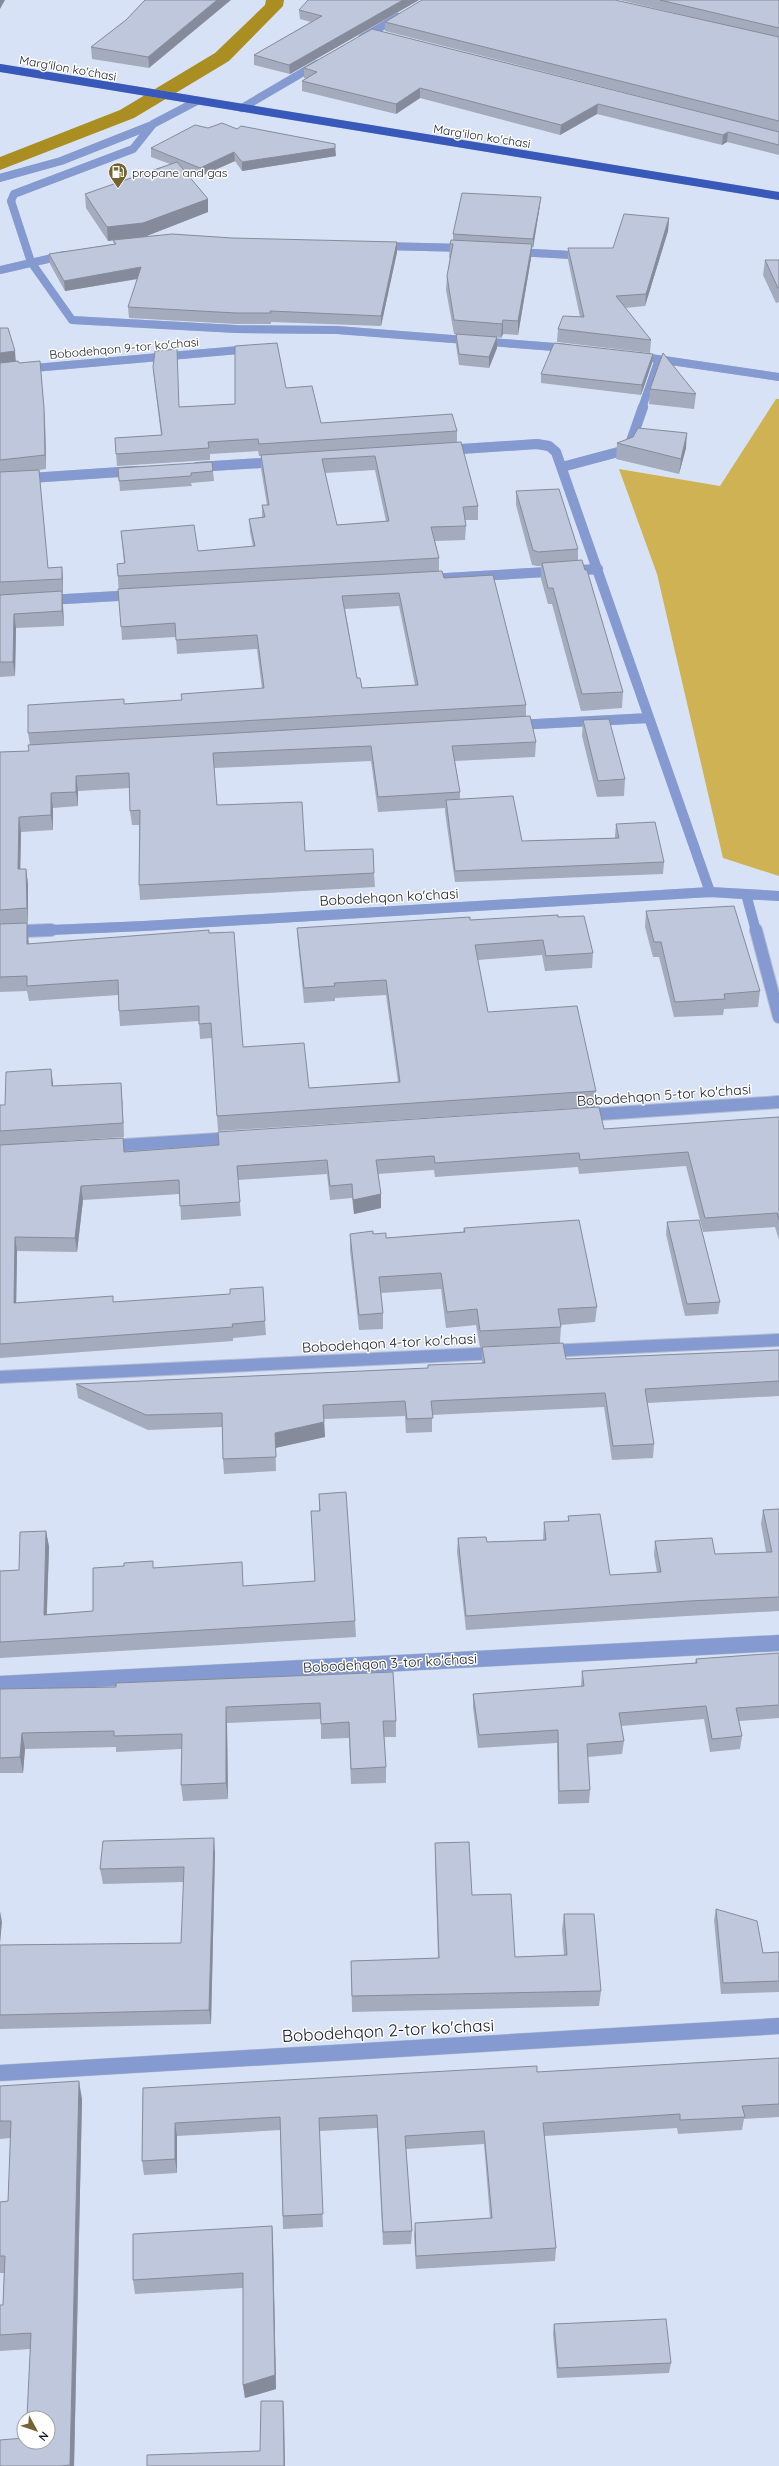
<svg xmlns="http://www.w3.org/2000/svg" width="779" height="2466" font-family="Quicksand,sans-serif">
	<rect width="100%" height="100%" fill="#d8e2f7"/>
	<path fill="#ceb254" d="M776,399H779V876L723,858L657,574L619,469L720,486Z"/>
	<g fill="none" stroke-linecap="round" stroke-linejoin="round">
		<path fill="#ab8e21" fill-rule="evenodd" d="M266,0H284L283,6L229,61L134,118L0,170V157L120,110L215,53L265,5Z"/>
		<g stroke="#b5bed0" stroke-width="8">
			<path id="street-far3" d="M362,38L398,17
				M197,101L153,124L133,149L14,194L11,201L31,262L72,320L236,329L337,330L567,348
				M242,108L317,64
				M0,178L61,161L152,125
				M382,246L465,248
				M516,252L571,255
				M0,270L65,255
				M637,356L779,377
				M0,371L250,349
				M642,408L659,359"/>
		</g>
		<g stroke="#b5bed0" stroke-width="10">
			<path id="street-far2" d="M446,450L537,444L549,446L556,452L710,892
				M197,467L276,462
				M562,467L622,451L629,447L643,407
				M0,480L135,471
				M429,579L598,569
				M48,600L135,595
				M517,725L649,718
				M746,894L756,931
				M27,931L144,926L710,892L779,896"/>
		</g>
		<g stroke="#b5bed0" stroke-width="14">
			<path id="street-far1" d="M756,930L779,1017
				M0,932L51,930
				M586,1115L779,1102
				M109,1146L234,1138
				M548,1351L779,1340
				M0,1377L498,1353"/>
		</g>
		<g stroke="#b5bed0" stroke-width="17">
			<path id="street" d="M0,1684L779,1643
				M0,2073L779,2026"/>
		</g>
		<g stroke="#b5bed0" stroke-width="8">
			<path id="primary" d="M0,68L779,196"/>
		</g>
		<use href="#street-far3" stroke="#849ad0" stroke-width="8"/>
		<use href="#street-far2" stroke="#849ad0" stroke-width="10"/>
		<use href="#street-far1" stroke="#849ad0" stroke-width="12"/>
		<use href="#street" stroke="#849ad0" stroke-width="16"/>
		<use href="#primary" stroke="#3859b9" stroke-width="8"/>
	</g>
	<path fill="#a3abbd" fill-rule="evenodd" d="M145,0L149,68L92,59L91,47L126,20Z
		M419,0L290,74L254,65V55L311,22L300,19L299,10Z
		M620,0H779V132L385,31V22L779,38Z
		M372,29L779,132V155L727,142L722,145L597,114L560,135L420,98L396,114L302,91V81L306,79L304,78V68Z
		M208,128L237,129L336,156L242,171L235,161L201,176L183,169L208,199V212L144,237L397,252L381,326L271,322V324H236L129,318L128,307L138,279L65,291L50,264L49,254L114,244L113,240L108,241L86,208L85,194L170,164L151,157V148Z
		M540,205L533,248L532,247L531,258L518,335L503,334L501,338L497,337V348L489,368L459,365L456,345V334H454L446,290L447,276L450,258H449L450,244L453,240V234Z
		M669,218L668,231L645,306L625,308L651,340L650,353L557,342L558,329L580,317L568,260V248H613Z
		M765,260H779V302L776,303L763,275Z
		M0,328L45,421L46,469L39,470L48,568L62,567L63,582V593H62L63,606L64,626L16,628L15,676L0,677Z
		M653,354L652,363L641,395L541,383V374Z
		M153,367L179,407L235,404L286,388L321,423L457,431V442L478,506V520H465L466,526L465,540L435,541L439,558V571L444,578L526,705V717L536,742L535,757L455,761L460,792V799L522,841L615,838V836L616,824L664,862L663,874L455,882L445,812V808L378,812L371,761L214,768L217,805L305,851L374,873L375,887L140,900L139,885V825H132L130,811V788L78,791V806L53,808V830L21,832L20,869H26L28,884V923H27L29,944L210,933L243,1047L309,1088L398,1082L386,995L335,998V1001L304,1003L298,943L297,928L470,920L558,917L593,953L592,968L545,971L542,955L478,960L488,1012L596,1091L595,1107L218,1131L212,1038L200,1039L199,1021L120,1026L118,995L29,1001L27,991L0,992V752L29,751L30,745L28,733L124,704L182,700L262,689L257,649L177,654L176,637L122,640L117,564L124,563L121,531L198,551L253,547L250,532L249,519L262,518V505H267L261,469V456H259L258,451L210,454V460L117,466L115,438L161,435L154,378ZM375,470L386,521L337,525L325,473ZM399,606L415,685L362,688L357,678L345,609Z
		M650,389L696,394L694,409L649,404Z
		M617,443L686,448L679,474L616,459Z
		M118,468L213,471L214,481L191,483L192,486L120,491Z
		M516,491L578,549V560L623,692L622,708L581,711L552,604H548L541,579V566H537L532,565L516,505Z
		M583,720L625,779L624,796L597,797L582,736Z
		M646,911L760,991L758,1007L724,1009L723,1015L674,1017L659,957H653L645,927Z
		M53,1083V1086L121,1083L122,1097L124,1137L32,1143L123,1138L124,1151L604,1129L779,1117V1240L775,1227L703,1232L686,1166L579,1174L578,1167L435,1177L434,1170L378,1174L381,1194V1208L354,1214L352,1198L330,1200L327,1174L238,1180L241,1216L181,1220L180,1194L83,1200L77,1252L17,1251L16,1303L114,1302L265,1321L266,1335L233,1338V1341L0,1358V1105H5Z
		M667,1222L720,1302L718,1314L685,1316L666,1234Z
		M464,1228L597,1307L595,1322L561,1325L560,1343L480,1347L476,1325L446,1328L441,1289L381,1293L383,1313V1329L359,1330L350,1250V1234H373L386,1238L463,1232Z
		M482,1347L566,1359L779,1350V1396L647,1403L654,1444L653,1458L612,1460L604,1407L432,1415V1432L406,1433L405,1416L324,1419L325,1437L275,1448L276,1471L224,1474L223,1459L222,1427L148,1430L78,1398L76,1384L428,1368V1365L482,1363Z
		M319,1494L355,1621L356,1637L0,1658V1571L19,1570L46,1531L49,1547L47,1614L93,1611L124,1566L153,1561V1568L243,1586L315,1582L311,1511H319Z
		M779,1509V1611L687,1616L466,1630L457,1552L458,1538L487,1542L543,1540L544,1522L568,1521V1516L610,1575L657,1572L654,1555L655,1541L715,1554L766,1552L761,1524L763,1510Z
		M779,1653V1718L739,1721L742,1736L740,1749L710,1752L704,1719L621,1726L624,1741L622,1754L588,1757L590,1790L589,1803L558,1804L557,1743L478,1748L473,1707V1694L581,1687L582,1671L695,1663L696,1659Z
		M393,1672L396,1721V1737H384L386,1767V1783L351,1784L349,1738L321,1739V1719L227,1723L228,1799L183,1801L181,1785L182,1749L116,1752V1747L25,1749L23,1773H0V1689L116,1687Z
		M435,1843L472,1895L515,1957L564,1955L562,1930L564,1914L601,1991L599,2006L352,2012L351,1961L438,1958L435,1859Z
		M215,1853L211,2024L0,2029V1945L181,1943L184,1882L103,1884L100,1869Z
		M716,1909L763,1953L779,1952V1992L721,1994L714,1920Z
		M779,2058V2117L744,2119L742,2130L678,2134L677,2128L544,2136L556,2248L555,2261L416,2269L414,2236L415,2223L490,2218L484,2144L406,2149L412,2231L411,2244L383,2245L377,2128L319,2131L323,2227L283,2229L280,2130L177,2136V2173L144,2175L142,2161L143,2088L537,2072Z
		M0,2086L82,2099L74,2466H0L48,2442L30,2349L0,2351V2305H3L4,2273H0V2202L8,2201L11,2138L0,2139Z
		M272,2226L273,2241L276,2389L245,2398L243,2385V2288L135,2294L133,2280Z
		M554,2324L671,2363L669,2373L557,2378L553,2334Z"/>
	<path fill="#858b9a" d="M0,0H5L0,9Z
		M217,0H231L149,68L148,57Z
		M403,0H419L290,74L289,65Z
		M420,88V98L396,114V104Z
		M598,104L597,114L560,135L561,125Z
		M728,132L727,142L722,145L723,135Z
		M335,144L336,156L242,171V162Z
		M234,152L235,161L201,176L200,168Z
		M541,197L540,205L533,248V239Z
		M208,199V212L144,237L108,241L107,227Z
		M669,218L668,231L645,306L646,294Z
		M397,242V252L381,326V316Z
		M532,244L531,258L518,335V321Z
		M141,267L142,278L65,291L64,281Z
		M503,320V334L501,338L502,324Z
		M497,337V348L489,368V357Z
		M15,351L16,364L0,366V353Z
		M653,354L652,363L641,395L642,385Z
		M40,361L45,421L46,469L45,455Z
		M687,433L686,448L679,474L681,459Z
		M62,567L63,582V593L62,579Z
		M62,591L63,606L64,626L62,611Z
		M14,614L16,628L15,676L13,662Z
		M76,776L78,791V806L76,792Z
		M51,793L53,808V830L51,815Z
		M19,817L21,832L20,884L18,869Z
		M26,869L28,884V923L27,908Z
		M27,923L28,938L29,959L27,944Z
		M51,1069L53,1083V1100L52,1086Z
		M121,1083L122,1097L124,1137L123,1123Z
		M81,1186L83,1200L77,1252L75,1238Z
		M381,1194V1208L354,1214L353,1200Z
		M15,1237L17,1251L16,1317L14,1303Z
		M324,1422L325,1437L275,1448L276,1471L275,1433Z
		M46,1531L49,1547L46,1631L44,1615Z
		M226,1707L227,1723L228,1799L226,1783Z
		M22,1733L25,1749L23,1773L20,1757Z
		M214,1838L215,1853L211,2024L209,2010Z
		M0,1911L2,1922L0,1944Z
		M79,2081L82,2099L74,2466H70Z
		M175,2123L177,2136V2173L175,2159Z
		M272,2226L273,2241L276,2389L245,2398L243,2385Z
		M283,2401L284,2410L285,2466H284Z"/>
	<path fill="#bec7dc" stroke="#858b9a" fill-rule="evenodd" d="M145,0H217L148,57L91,47L126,20Z
		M308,0H403L289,65L254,55L322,16L299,10Z
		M422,0H615L779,37V121L385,22Z
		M660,0H779V28Z
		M372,29L779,132V145L728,132L723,135L598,104L561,125L420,88L396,104L302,81L317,72L304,68Z
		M222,123L237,129L241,126L335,144V148L242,162L234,152L200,168L151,148L195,125L208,128Z
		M177,162L208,199L143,223L107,227L85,194Z
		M462,193L541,197L533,239L453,234Z
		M624,214L669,218L646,294L616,296L651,340L558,329L563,316L584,317L568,248H613Z
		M172,234L232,238L397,242L381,316L270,311L271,313H236L128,307L141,267L64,281L49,254L116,244L113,240Z
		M451,240L532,244L518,321L503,320L502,324L454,320L447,276L453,244H450Z
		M765,260H779V288H778Z
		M0,328H8L15,351L0,353Z
		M456,334L497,337L489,357L459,354Z
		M277,343L286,388L312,386L321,423L452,414L457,431L259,444L258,439L208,442L209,448L116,454L115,438L162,435L153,367L155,351L177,349L179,407L235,404V346Z
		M554,343L653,354L642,385L541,374Z
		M663,353L696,394L650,389Z
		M18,361L19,363L40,361L44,408L45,455L0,460V363Z
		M638,428L687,433L681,459L617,443L633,437Z
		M461,442L478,506L463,507L466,526L431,527L439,558L118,576L117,564L125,563L121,531L194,525L198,551L255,546L249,519L265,517L262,505H269L261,455ZM375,456L389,521L337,525L322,459Z
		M212,462L213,471L191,473V476L119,481L118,468Z
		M39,470L48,568L62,567V579L0,582V472Z
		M559,489L578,549L538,552L533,550L516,491Z
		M582,560L585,570H587L623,692L582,694L553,588H548L542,563Z
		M442,571L444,578L493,575L526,705L28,733V705L124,699V704L182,700L181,694L264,688L257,635L176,640L175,623L121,627L118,589ZM399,593L418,685L362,688L360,678H357L342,596Z
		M62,591V611L14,614L13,662H0V595Z
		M530,716L536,742L452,746L460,792L378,797L371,746L213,753L217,805L302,802L305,851L373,849L374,873L139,885L140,810L130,811L129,773L76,776V792L51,793V815L19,817L18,869H26L27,908L0,910V752L29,751L28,745Z
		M609,719L625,779L598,781L583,720Z
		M513,796L522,841L619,838L616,824L655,822L664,862L455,871L446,800Z
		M734,906L760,991L724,994L725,999L675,1002L661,942H654L646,911Z
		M558,915V917L584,916L593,953L546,956L543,940L475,945L488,1012L577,1006L596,1091L217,1116L211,1023L199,1024V1006L119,1011L118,980L27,986V976L0,977V924L27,923V944L209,930V933L234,932L243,1047L304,1043L309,1088L400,1082L386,980L334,983L335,986L304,988L297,928L470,917V920Z
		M51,1069L52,1086L121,1083L123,1123L0,1131V1105H5L6,1072Z
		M599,1107L604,1129L779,1117V1220L777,1213L705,1218L688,1152L580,1160L579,1153L435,1163L434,1156L376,1160L381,1194L353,1200L352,1184L330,1186L327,1160L237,1166L240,1202L180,1206L179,1180L81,1186L75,1238L15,1237L14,1303L113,1296V1302L230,1294V1289L263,1287L265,1321L232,1324L233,1327L0,1344V1145L123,1138L124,1152L219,1145L218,1132Z
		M579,1220L597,1307L558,1309L561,1327L480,1331L477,1309L447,1312L441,1273L379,1277L383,1313L359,1315L350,1234L373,1231V1234L386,1233V1238L465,1232L464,1228Z
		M699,1220L720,1302L687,1304L667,1222Z
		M563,1343L566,1359L779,1350V1381L645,1389L654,1444L613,1446L605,1393L431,1401L433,1418L407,1419L405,1401L323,1405L324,1422L275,1433L276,1457L223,1459L222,1413L146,1415L76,1384L428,1368V1365L485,1363L482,1347Z
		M346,1492L355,1621L0,1642V1571L19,1570L20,1532L46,1531L44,1615L93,1611V1568L124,1566V1563L153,1561V1568L242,1562L243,1586L315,1581L311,1511H320L319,1494Z
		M779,1509V1597L689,1601L466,1616L458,1538L486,1537L487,1542L546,1540L544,1522L569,1521L568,1516L600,1514L610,1575L661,1572L655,1541L712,1538L715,1554L772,1552L763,1510Z
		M779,1653V1705L736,1708L742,1736L712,1739L706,1706L619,1713L624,1741L587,1744L590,1790L559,1791L558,1730L479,1735L473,1694L584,1686L582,1671L697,1663L696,1659Z
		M393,1672L396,1721H383L386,1767L351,1769L349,1722L321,1724L320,1703L226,1707V1783L181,1785L182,1734L114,1736V1731L22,1733L20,1757L0,1758V1689L116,1687V1683Z
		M214,1838L209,2010L0,2015V1945L181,1943L184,1867L100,1869L103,1841Z
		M469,1842L472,1895L511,1894L515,1957L567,1955L564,1914H594L601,1991L352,1996L351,1961L439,1958L435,1843Z
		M716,1909L757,1921L763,1953L779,1952V1981L723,1983Z
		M779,2058V2104L742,2106L745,2117L680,2120V2114L543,2123L556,2248L416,2256L415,2223L492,2218L484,2131L405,2136L412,2231L383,2232L377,2115L319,2118L323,2214L283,2216L280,2117L175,2123V2159L142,2161L143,2088L537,2066V2072Z
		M79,2081L70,2465L60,2466H0V2440L24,2438V2442H48V2418H27L31,2333L0,2335V2305H3L5,2256H0V2202L8,2201L11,2121H0V2086Z
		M272,2226L275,2375L243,2385V2273L133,2280V2234Z
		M666,2319L671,2363L558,2368L554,2324Z
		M261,2401H283L284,2466H147V2455L260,2451Z"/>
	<defs>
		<g id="fuel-pin" transform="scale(1)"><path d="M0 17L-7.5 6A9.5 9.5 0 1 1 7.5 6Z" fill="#726331" stroke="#fff"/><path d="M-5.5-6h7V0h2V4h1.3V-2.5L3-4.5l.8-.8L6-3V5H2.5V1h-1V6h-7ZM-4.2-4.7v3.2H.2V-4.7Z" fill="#fff"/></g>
	</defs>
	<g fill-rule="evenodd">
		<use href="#fuel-pin" x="118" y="172"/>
	</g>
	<g text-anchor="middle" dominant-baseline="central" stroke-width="3" stroke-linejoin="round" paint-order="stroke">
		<g font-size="12" fill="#15181f" stroke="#fff">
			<text transform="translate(68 68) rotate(10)">Marg'ilon ko'chasi</text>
			<text transform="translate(482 136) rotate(9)">Marg'ilon ko'chasi</text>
			<text transform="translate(124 348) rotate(-5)">Bobodehqon 9-tor koʼchasi</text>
		</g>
		<g font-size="12" fill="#15181f" stroke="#fff" text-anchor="start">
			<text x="132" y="172">propane and gas</text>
		</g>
		<g font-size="14" fill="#15181f" stroke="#fff">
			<text transform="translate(389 897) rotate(-3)">Bobodehqon koʼchasi</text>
			<text transform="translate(664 1095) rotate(-4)">Bobodehqon 5-tor koʼchasi</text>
			<text transform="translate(389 1343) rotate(-3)">Bobodehqon 4-tor koʼchasi</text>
			<text transform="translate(390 1663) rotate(-3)">Bobodehqon 3-tor koʼchasi</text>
		</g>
		<g font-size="17" fill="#15181f" stroke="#fff">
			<text transform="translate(388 2030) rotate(-3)">Bobodehqon 2-tor koʼchasi</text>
		</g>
	</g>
	<g transform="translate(36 2430) rotate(130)"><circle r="19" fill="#ffffff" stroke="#a1a3a5"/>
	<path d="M0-3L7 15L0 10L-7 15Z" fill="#726331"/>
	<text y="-6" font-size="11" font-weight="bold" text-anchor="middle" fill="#15181f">N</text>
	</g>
</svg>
